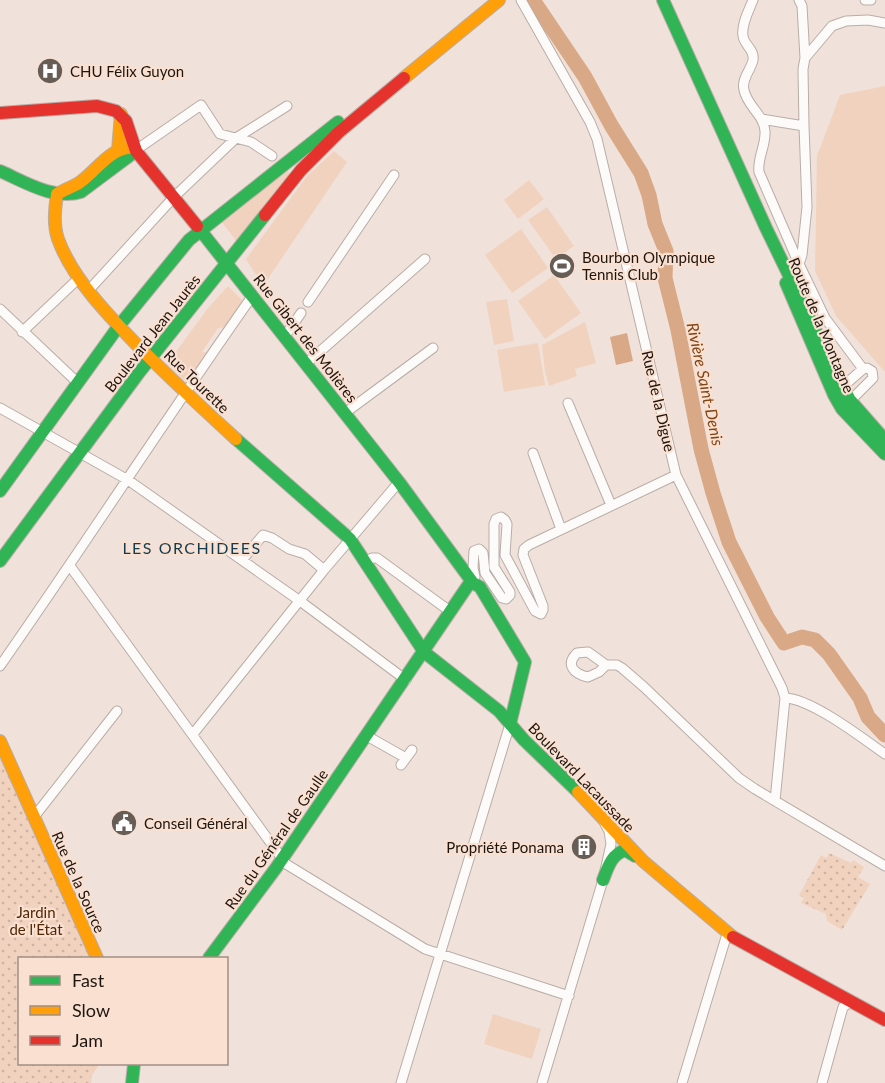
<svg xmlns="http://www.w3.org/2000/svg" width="885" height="1083" font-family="Lato,sans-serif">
	<defs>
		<pattern id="park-dots" width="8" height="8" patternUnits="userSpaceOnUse" patternTransform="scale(1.5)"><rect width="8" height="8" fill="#f1d2be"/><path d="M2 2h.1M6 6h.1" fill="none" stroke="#ceb3a2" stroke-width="1.8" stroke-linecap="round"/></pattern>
	</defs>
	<rect width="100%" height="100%" fill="#f0e2da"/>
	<path fill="#f1d2be" d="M885,86V372L836,316L815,271L817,156L840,95Z
		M334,151L347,162L263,286L246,259L307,176Z
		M288,171L290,174L237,242L221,221Z
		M529,180L544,199L518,219L504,200Z
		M547,207L574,246L556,259L528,220Z
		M521,229L548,268L512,293L485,255Z
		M554,275L581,313L545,339L518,301Z
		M228,286L244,302L226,327L218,328L202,352L209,353L187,383L167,364L208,308Z
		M507,299L514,341L494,345L486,302Z
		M585,322L596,363L575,369L577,376L549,386L545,372L542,345Z
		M538,343L545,385L504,392L497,350Z
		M493,1014L541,1029L532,1059L484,1044Z"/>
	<path fill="url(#park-dots)" d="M0,751L91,958H20V1064H100L92,1075L91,1083H0Z
		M829,853L851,863L853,860L864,867L858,877L870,884L842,930L827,921L826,914L801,903L804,898L799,895L821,855L826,858Z"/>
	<path fill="#d9a887" d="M627,333L633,361L616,365L610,337Z"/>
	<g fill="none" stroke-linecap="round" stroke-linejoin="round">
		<path stroke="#d9a887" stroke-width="15" d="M533,0L585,77L611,125L641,173L649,195L655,224L666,251L665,278L678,330L701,449L713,493L729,542L767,617L784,643L802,637L815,640L829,654L860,698L868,717L885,735"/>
		<g stroke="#b8ada7" stroke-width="11">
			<path id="street" d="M521,0L590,122L597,139L676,475L782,688L785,698L775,801
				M753,0C749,10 741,25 743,36C744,45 755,50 753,60C751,70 741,79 744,90C747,106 764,115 765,131C766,146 757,158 759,172L799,264L802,255L807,207L804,126L803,69L805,58L832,26L846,21L868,20L885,23
				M799,0L802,6L805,58
				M865,0H871
				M761,119L804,126
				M136,150L201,105L220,134L251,142L272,156
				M799,264L825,318L863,369
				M89,290L174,197L236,138L287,106
				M308,302L394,175
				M0,309L78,383
				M22,332L79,278
				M285,336L301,313
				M307,363L425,259
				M840,389L863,369L867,368L872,371L873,378L846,405
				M568,403L611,505
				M0,408L128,480L300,601L406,680
				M345,413L433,348
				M533,453L561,529
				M242,560L263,535L272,538L289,549L305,554L324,570
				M365,562L372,558H377L451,612
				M70,566L286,864L425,949L569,996
				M471,581L475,577L473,568L474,551L479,549L483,553L485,573L502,598L506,599L510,595V592L494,567V524L496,519L501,517L505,520L507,524L505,555L535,611L541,614L543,610V606L523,555L524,549L529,545L676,475
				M606,665L599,672L588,677C574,674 565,665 577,653L588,652L606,665H617L622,668L644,687L739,778L755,789L885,866
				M0,666C86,543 167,417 253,295
				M785,698C812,699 862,738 885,754
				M193,734L324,570L399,482
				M367,736L406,758
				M401,765L412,750
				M34,817L117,711
				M401,1083L510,724
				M542,1083L603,880L611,844L609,831L605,824
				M682,1083L727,934
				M822,1083L843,1007L851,1002"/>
		</g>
		<g stroke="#b8ada7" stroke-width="14">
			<path id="fast" d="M663,0L766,228L843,387L850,400L885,440
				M0,171C25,182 53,200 81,192L136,151
				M197,226L399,482L473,583L480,587L525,662L510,724
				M786,283L834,395L842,409L885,454
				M236,439L350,539L424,652L499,711L524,740L578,792
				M0,491L118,327L189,240L338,122
				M0,561L138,374L265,215
				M603,880C608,867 611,855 625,850L635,856
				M209,958L276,868L471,581
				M132,1083L134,1064"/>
		</g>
		<g stroke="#b8ada7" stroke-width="14">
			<path id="slow" d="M404,78L499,0
				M118,150L121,114
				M57,194C55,209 53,224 58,239C72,278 108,315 137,345C169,377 202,408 236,439
				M57,194C64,190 72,187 79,183C97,171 111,145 135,148
				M0,741L97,958
				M578,792L643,861L733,937"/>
		</g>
		<g stroke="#b8ada7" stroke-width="14">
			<path id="jam" d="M0,113L97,106L116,111L126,121L136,151L197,226
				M265,215L301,170L339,132L404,78
				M733,937L885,1020"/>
		</g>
		<use href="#street" stroke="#fdfbf9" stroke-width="9"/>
		<use href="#fast" stroke="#30b455" stroke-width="12"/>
		<use href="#slow" stroke="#ff9f0a" stroke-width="12"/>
		<use href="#jam" stroke="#e5322d" stroke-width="12"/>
	</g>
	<defs>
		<g id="hospital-disc" transform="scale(1.35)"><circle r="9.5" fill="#675d57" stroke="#f9e0d1"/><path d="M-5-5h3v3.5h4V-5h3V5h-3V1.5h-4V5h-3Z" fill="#fff"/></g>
		<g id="stadium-disc" transform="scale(1.35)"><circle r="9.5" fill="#675d57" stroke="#f9e0d1"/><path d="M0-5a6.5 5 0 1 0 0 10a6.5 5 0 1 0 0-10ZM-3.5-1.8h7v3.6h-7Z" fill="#fff"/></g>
		<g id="civic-disc" transform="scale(1.35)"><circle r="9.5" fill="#675d57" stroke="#f9e0d1"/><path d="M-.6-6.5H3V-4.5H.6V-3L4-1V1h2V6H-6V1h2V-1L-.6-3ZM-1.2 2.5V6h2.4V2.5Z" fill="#fff"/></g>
		<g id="building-disc" transform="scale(1.35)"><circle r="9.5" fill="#675d57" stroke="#f9e0d1"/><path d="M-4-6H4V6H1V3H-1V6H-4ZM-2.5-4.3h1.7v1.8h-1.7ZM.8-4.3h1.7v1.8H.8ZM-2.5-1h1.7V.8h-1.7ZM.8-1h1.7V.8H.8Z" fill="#fff"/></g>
	</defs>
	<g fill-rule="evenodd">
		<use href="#hospital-disc" x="50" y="71"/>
		<use href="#stadium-disc" x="562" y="266"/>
		<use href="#civic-disc" x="124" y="823"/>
		<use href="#building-disc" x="584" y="847"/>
	</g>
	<g text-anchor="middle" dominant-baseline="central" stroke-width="4.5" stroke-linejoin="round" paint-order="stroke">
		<g font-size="15" fill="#1d1510" stroke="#f9e0d1" text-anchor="start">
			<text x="70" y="71">CHU Félix Guyon</text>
			<text x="582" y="257">Bourbon Olympique<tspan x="582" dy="17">Tennis Club</tspan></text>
			<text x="144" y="823">Conseil Général</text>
			<text x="564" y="847" text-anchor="end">Propriété Ponama</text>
		</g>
		<g font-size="15" fill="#1d1510" stroke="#f9e0d1">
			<text transform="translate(822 325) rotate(67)">Route de la Montagne</text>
			<text transform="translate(152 333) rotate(-52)">Boulevard Jean Jaurès</text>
			<text transform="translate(306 338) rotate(52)">Rue Gibert des Molières</text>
			<text transform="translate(197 381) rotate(44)">Rue Tourette</text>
			<text transform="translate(659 401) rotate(77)">Rue de la Digue</text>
			<text transform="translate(582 777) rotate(46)">Boulevard Lacaussade</text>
			<text transform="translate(276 839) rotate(-55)">Rue du Général de Gaulle</text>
			<text transform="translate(79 882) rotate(66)">Rue de la Source</text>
		</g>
		<g font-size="15" fill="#522805" stroke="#f9e0d1">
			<text x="36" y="912">Jardin<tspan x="36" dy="17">de l'État</tspan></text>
		</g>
		<g font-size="16" font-style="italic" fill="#814414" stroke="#f9e0d1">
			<text transform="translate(706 384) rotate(78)">Rivière Saint-Denis</text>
		</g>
		<g font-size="16" letter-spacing="1.5" fill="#113d52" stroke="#f9e0d1">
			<text x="192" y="547">LES ORCHIDEES</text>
		</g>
	</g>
	<rect x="18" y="957" width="210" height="108" fill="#f9e0d1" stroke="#a18f84" stroke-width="1.5"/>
	<rect x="30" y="976" width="30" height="9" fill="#30b455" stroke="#a18f84" stroke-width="1.5"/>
	<text x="72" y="987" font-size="18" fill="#1d1510">Fast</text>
	<rect x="30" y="1006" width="30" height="9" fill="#ff9f0a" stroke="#a18f84" stroke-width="1.5"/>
	<text x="72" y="1017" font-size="18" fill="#1d1510">Slow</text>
	<rect x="30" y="1036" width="30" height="9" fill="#e5322d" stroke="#a18f84" stroke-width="1.5"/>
	<text x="72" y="1047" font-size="18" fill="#1d1510">Jam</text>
</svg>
